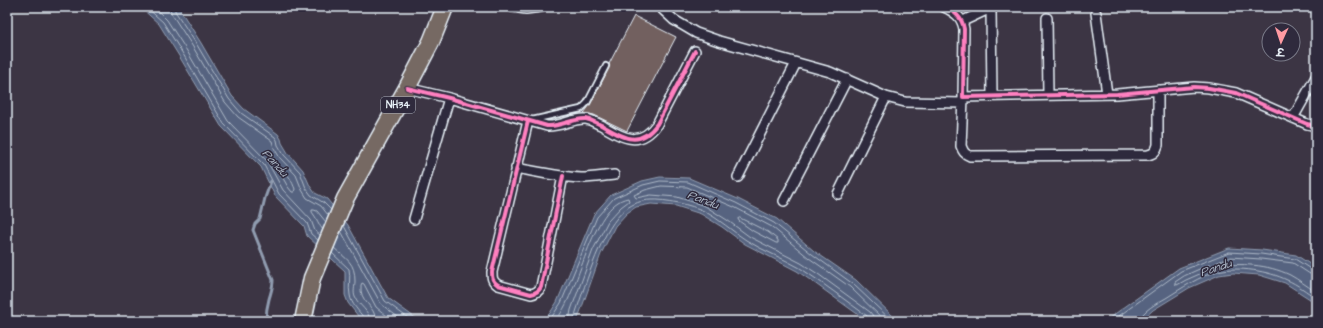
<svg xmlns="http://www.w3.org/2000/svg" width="1323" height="328" font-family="'Architects Daughter','Playpen Sans Deva',sans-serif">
	<rect width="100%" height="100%" fill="#3c3544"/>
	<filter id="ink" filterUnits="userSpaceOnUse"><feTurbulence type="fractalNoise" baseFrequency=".025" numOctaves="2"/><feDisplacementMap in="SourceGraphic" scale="8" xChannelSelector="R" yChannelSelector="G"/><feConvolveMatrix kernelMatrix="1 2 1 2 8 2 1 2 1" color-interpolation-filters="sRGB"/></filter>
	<g filter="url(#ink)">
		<path fill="#566480" stroke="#909cb0" d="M140,7H177L179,8L201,43L232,96L244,109L278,134L281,139L282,143L288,153L303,170L310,186L315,193L327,199L348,225L388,298L414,317L422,321H362L348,303L345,295V271L307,236L304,226L275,196L261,167L221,126L179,56L159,24Z
			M660,177L689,178L738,199L777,219L814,251L856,280L898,321H867L813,282L797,271L745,244L722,227L701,214L676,206L651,204L636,207L627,213L615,226L601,254L577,321H542L550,313L557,302L594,214L611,195L642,181Z
			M1229,248L1262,250L1296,255L1316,268V303L1285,283L1259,275L1233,273L1219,275L1189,288L1153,310L1141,321H1105L1179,268Z"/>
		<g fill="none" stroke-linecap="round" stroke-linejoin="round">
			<path stroke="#aeb9c8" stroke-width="1" d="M146,7L163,22L183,54L224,124L264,165L279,194L307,223L311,234L318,240
				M154,7L167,20L187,51L228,121L267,161L283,190L311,220L315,231L320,235
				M170,7L171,13L193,47L225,102L238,117L272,141L274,148L280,158L296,175L302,190L307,198L321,206L328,215
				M175,7V11L197,45L229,99L241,113L275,137L277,140L278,145L284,155L300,172L306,188L311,195L324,203L331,210
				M281,170C289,173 292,182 295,189L294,192H292L288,187L280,173Z
				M740,218L768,232L778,240V243H776L753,231L739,221L738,219Z
				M344,226L385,301L412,321
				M323,230C319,226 317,218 312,212V210H314L317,211L326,222
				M341,231L381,304L403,321
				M334,248C347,260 355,262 355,281C355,287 353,292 355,297C359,306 370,311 370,321
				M332,253L349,269C351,277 348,287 350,295C351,304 359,311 364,318L365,321
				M1209,265L1212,266L1211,269L1186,280L1177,285L1175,284V282L1184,276Z
				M1316,276L1310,274L1293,263L1261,259L1230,257L1216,263L1215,264L1217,266C1241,263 1267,264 1290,275C1299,280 1307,286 1316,292
				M376,321C375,304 359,303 361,285L362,283L364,284L376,307L393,321
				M548,321L553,315L561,303L597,217L614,198L643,185L660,181L688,182L736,203L774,223L812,254L853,284L892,321
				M555,321C580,295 590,205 628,198L629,201L621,207L608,221L593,250L571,310L569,321
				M574,321L576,312C586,283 602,227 626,209C632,204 642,200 651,200C665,199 692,205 704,211C719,219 732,231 746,240C763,251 783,258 800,268C823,283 845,300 867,316L868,321
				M873,321V316L870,312L818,274L801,263L750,237L727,220L705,206L677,197L651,195L636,198L634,195L645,190L661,186L687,187L734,207L772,227L809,258L850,287L885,321
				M1112,321L1181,271L1229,252L1261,254L1295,259L1312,270L1316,271
				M1139,321C1140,312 1159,302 1166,298C1182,288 1200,276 1218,271C1238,266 1269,271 1287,280C1297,284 1307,292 1316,298"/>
			<path stroke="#909cb0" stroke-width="3" d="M266,321C266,314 267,306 269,299C271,292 273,287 273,280L253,230L255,224L260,219L265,198L271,181"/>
		</g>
		<path fill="#72605f" stroke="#e8f1f8" d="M634,16L676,37L627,131L594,115L584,113L590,105L609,68V64Z"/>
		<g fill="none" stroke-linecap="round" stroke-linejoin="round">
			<g stroke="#e8f1f8" stroke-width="8">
				<path id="lane" d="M532,120L581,109L587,103L606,66"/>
			</g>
			<g stroke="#e8f1f8" stroke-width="12">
				<path id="street" d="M512,7L526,9L541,7
					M660,7L674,20L696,33L719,41L830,72L886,97L905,102L963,103
					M944,7C955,12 962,17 964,29L963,97L1117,94L1194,87L1209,88L1236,93L1307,124L1316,126
					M991,9L992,96
					M1096,13L1107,94
					M1047,18L1048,95
					M963,21L993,7
					M407,88L449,98L547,126C560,127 573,118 586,119C592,120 596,123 601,125C622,137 639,149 657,124L695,51
					M963,98L961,146C963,151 964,154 970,156L1148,155C1155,153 1156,151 1158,145V90
					M1293,118L1316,77
					M528,121L492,272C492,278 492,281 498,285L531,294C536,293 539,291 541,287L563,176
					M516,168C538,172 559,177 581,178C592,178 603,176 614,175
					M738,177L796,63
					M838,194L886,97
					M784,201L847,79
					M414,219L449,98"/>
			</g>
			<g stroke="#e8f1f8" stroke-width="19">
				<path id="highway" d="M303,321L312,278L345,199L407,88L431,42L445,7"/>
			</g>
			<use href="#lane" stroke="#2f2a3d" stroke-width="4.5"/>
			<use href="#street" stroke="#2f2a3d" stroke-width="9"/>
			<use href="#highway" stroke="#766964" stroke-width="16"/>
			<g stroke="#2f2a3d" stroke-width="6">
				<path id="cycleway" d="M944,7C955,12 962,17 964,29L963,97L1117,94L1194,87L1209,88L1236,93L1307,124L1316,126
					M407,88L449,98L547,126C560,127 573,118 586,119C592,120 596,123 601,125C622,137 639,149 657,124L695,51
					M528,121L492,272C492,278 492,281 498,285L531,294C536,293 539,291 541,287L563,176"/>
			</g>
			<use href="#cycleway" stroke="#ff80c0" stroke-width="4"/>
		</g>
	</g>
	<g text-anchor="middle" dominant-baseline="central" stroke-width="3" stroke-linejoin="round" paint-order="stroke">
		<rect fill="#2f2a3d" stroke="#b0b5c0" stroke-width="1" x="381" y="97" width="34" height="16" rx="3"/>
		<g font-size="10" font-weight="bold" fill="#e8f1f8">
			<text x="398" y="105">NH34</text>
		</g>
		<g font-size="12" font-style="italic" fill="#aeb9c8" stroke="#2f2a3d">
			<text transform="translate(275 163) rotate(48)">Pandu</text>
			<text transform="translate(703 200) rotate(21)">Pandu</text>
			<text transform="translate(1216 268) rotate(-18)">Pandu</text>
		</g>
	</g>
	<rect width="1323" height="328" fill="none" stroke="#2f2a3d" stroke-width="24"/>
	<rect x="12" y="12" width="1299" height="304" fill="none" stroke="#e8f1f8" stroke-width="1.5" filter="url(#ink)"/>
	<g transform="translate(1281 42) rotate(183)"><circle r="19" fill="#2f2a3d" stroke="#797a88"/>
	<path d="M0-3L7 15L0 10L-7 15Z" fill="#ff9aa2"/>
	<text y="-6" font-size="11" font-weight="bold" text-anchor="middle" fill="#e8f1f8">उ</text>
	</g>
</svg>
